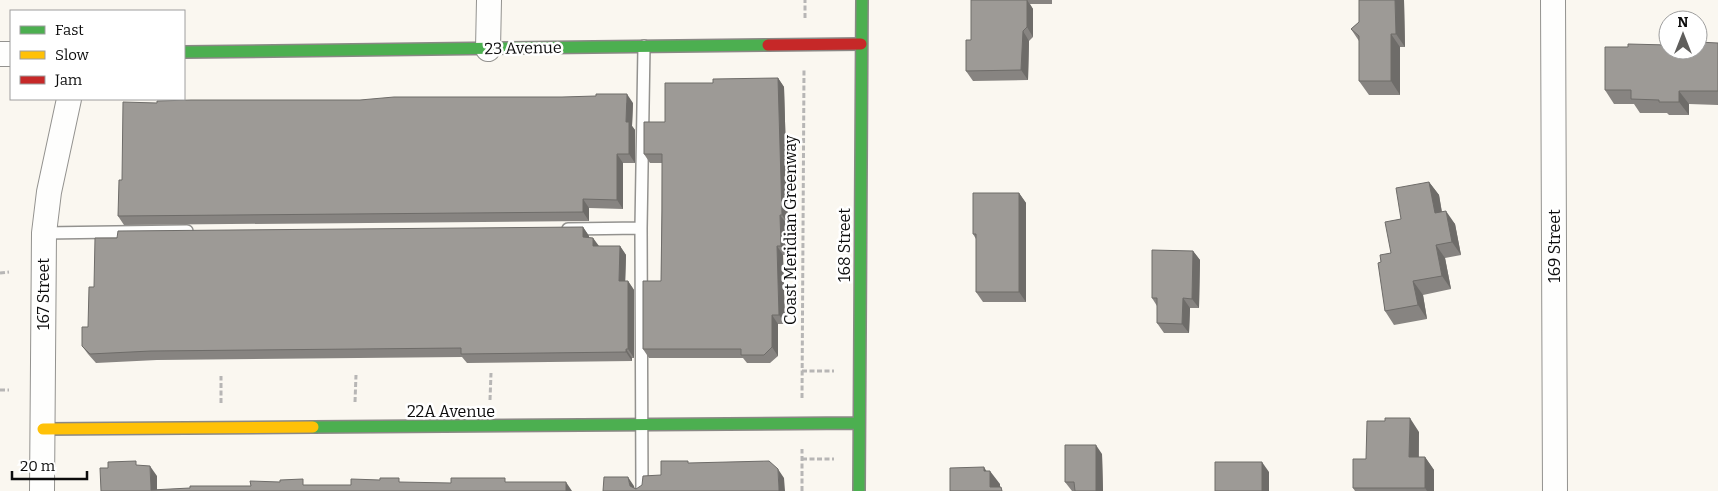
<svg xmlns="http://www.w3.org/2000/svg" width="1718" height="491" font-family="Bitter,serif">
	<rect width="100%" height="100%" fill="#faf7f0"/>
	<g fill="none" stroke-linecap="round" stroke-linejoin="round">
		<g stroke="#93928f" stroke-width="14">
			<path id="lane" d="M568,229L641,228
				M44,233L187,231
				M642,491L641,228L644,46"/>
		</g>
		<g stroke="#93928f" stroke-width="26">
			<path id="street" d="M1553,0L1555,491
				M488,49L489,0
				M0,54H11
				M42,491L44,233L49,192L69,99"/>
		</g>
		<g stroke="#8a8885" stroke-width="14">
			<path id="fast" d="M184,52L768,45
				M313,427L859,423
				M859,491L862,0"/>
		</g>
		<g stroke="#8a8885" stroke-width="14">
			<path id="slow" d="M43,429L313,427"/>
		</g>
		<g stroke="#8a8885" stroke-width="14">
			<path id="jam" d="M768,45L861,44"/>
		</g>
		<path stroke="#b7b6b5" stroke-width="3" stroke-dasharray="5 2.5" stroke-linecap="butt" d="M805,18V0
			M0,273L9,272
			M802,371H834
			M0,390H9
			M802,398L804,69
			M490,400L491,373
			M355,402L356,375
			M221,403V376
			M802,459H834
			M802,491V449"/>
		<use href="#lane" stroke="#fefefd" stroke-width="11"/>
		<use href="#street" stroke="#fefefd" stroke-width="24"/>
		<use href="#fast" stroke="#4caf50" stroke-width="11"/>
		<use href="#slow" stroke="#ffc107" stroke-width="11"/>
		<use href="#jam" stroke="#c62828" stroke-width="11"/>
	</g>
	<path fill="#878481" d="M971,0H1052V4H1030L1033,9V37L1029,41L1028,80L973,81L966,71L971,40Z
		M1359,0H1404L1405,47H1400V95H1369L1359,81V41L1351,29L1359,22Z
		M1718,43V105L1689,104V115H1669L1667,113H1640L1634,104H1614L1605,90L1668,50Z
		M778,78L784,87L788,223H786L787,255H783L785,324H778V356L770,363H747L743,358H649L643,349L661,281L662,163H650L644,154L665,122L713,83Z
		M157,103H633L632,126L635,130V163H623V209L589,208V221L124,225L118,216L122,180Z
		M1429,182L1439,195L1442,212L1455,224L1461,255L1445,258L1451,289L1423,295L1427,319L1394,325L1385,311L1381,262L1391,253L1401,219Z
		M1019,193L1026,203V302H983L976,292V239L973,234Z
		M583,227L589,236V238H593L598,246H620L626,255L625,281H628L634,290V358H632V361L467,363L462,357L157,360L96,363L88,354L82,346L88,327L94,287L117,238Z
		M1193,251L1200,260L1199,308H1190L1189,333H1164L1157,323V306L1152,298Z
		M1419,432V457H1425L1434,470V491H1355L1353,488L1366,459Z
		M1102,454L1103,491H1072L1065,482Z"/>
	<path fill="#6e6c69" d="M1027,0L1033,9V37L1027,27Z
		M1395,0H1404L1405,47L1396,34Z
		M1023,31L1029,41L1028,80L1021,70Z
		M1391,34L1400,47V95L1391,81Z
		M778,78L784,87L788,223L782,215Z
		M1679,91L1689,104V115L1679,102Z
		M627,94L633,103L632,126L635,130V163L629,154L626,122Z
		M617,154L623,163V209L617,200Z
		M1429,182L1439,195L1444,226L1435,213Z
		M1019,193L1026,203V302L1019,292Z
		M583,199L589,208V221L583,212Z
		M1446,211L1455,224L1461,255L1452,242Z
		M780,215L786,223L787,255L781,246Z
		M583,227L589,236V246L583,237Z
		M593,238L599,246H593Z
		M1436,245L1445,258L1451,289L1442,276Z
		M620,246L626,255L625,290L619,281Z
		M777,246L783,255L785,324L779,315Z
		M1193,251L1200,260L1199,308L1192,299Z
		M628,281L634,290V358L628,349Z
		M1413,281L1423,295L1427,319L1418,305Z
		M1183,298L1190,308L1189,333L1182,324Z
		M772,315L778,324V356L772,347Z
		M626,349L632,358V361L626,352Z
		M1410,418L1419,432L1418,470L1409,457Z
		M1096,445L1102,454L1103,491H1096Z
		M1425,457L1434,470V491H1427L1425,488Z
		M1262,462L1269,472V491H1262Z
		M150,466L157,476V491L151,490Z
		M984,467L990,477V471L1000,484V491L990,487L984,471Z
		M778,469L784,478L785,491H779Z
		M628,477L634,486L635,491L630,486Z
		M566,482L572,491H566Z"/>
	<path fill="#9d9a96" stroke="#6e6c69" d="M971,0H1027V27L1023,31L1021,70L966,71V40H971Z
		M1359,0H1395L1396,34H1391V81H1359V36L1351,29L1359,22Z
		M1698,42L1718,43V91H1679V102H1659V100L1631,99V90H1605V47H1628V44L1668,45V50H1698Z
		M778,78L782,215H780L781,246H777L779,315H772V347L764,355H741V349H643V281H661L662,211V154H644V122H665V83H713V79Z
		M596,94H627L626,122H629V154H617V200L583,199V212L118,216L119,180H122L123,102L157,103V101L191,100H360L394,97H562L596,96Z
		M1429,182L1435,213L1446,211L1452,242L1436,245L1442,276L1413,281L1418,305L1385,311L1378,263L1381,262L1380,255L1391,253L1385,222L1401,219L1396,188Z
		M973,193H1019V292H976V234H973Z
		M583,227V237L593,238V246H620L619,281H628V349H626V352L461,354V348L151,351L90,354L82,346V327H88L89,287H94L95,238H117L118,231Z
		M1152,250L1193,251L1192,299L1183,298L1182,324L1157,323V298H1152Z
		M1385,418H1410L1409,457H1425V488H1353V459H1366L1367,421H1385Z
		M1065,445H1096V491H1075L1074,482H1065Z
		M136,461V465L150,466L151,490L190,488V486H251L250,481L280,482V480L303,479V485H351V479L380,480V478H399V482L451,483V478H505V482H566V491H101L100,468H108V462Z
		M661,461H688V463L769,461L778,469L779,491H603L604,477H628L630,486L636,489L642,485L643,476L661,475Z
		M1215,462H1262V491H1215Z
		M984,467V471H990V487H1001L1002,491H950V468Z"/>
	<g text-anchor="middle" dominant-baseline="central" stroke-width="5" stroke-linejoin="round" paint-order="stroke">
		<g font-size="16" fill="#0c0c0c" stroke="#fff">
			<text transform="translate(523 48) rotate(-1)">23 Avenue</text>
			<text transform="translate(790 230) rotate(-90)">Coast Meridian Greenway</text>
			<text transform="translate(844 245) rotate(-90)">168 Street</text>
			<text transform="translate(1554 246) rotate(-90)">169 Street</text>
			<text transform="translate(43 294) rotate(-90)">167 Street</text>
			<text x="451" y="411">22A Avenue</text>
		</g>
	</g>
	<rect x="10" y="10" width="175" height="90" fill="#ffffff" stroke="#9e9e9e"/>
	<rect x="20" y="26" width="25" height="8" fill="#4caf50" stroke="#9e9e9e"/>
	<text x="55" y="35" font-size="15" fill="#0c0c0c">Fast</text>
	<rect x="20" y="51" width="25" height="8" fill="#ffc107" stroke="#9e9e9e"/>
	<text x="55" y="60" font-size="15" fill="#0c0c0c">Slow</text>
	<rect x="20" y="76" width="25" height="8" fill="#c62828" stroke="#9e9e9e"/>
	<text x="55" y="85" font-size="15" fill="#0c0c0c">Jam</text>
	<g transform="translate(1683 35)"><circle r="24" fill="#ffffff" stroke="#9e9e9e"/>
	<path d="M0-4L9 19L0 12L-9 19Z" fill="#5f5e5c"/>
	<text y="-8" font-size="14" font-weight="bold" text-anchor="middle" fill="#0c0c0c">N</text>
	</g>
	<path d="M12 471v8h75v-8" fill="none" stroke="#0c0c0c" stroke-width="2.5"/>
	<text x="20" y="471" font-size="15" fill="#0c0c0c" stroke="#ffffff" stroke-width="4" paint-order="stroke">20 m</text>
</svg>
